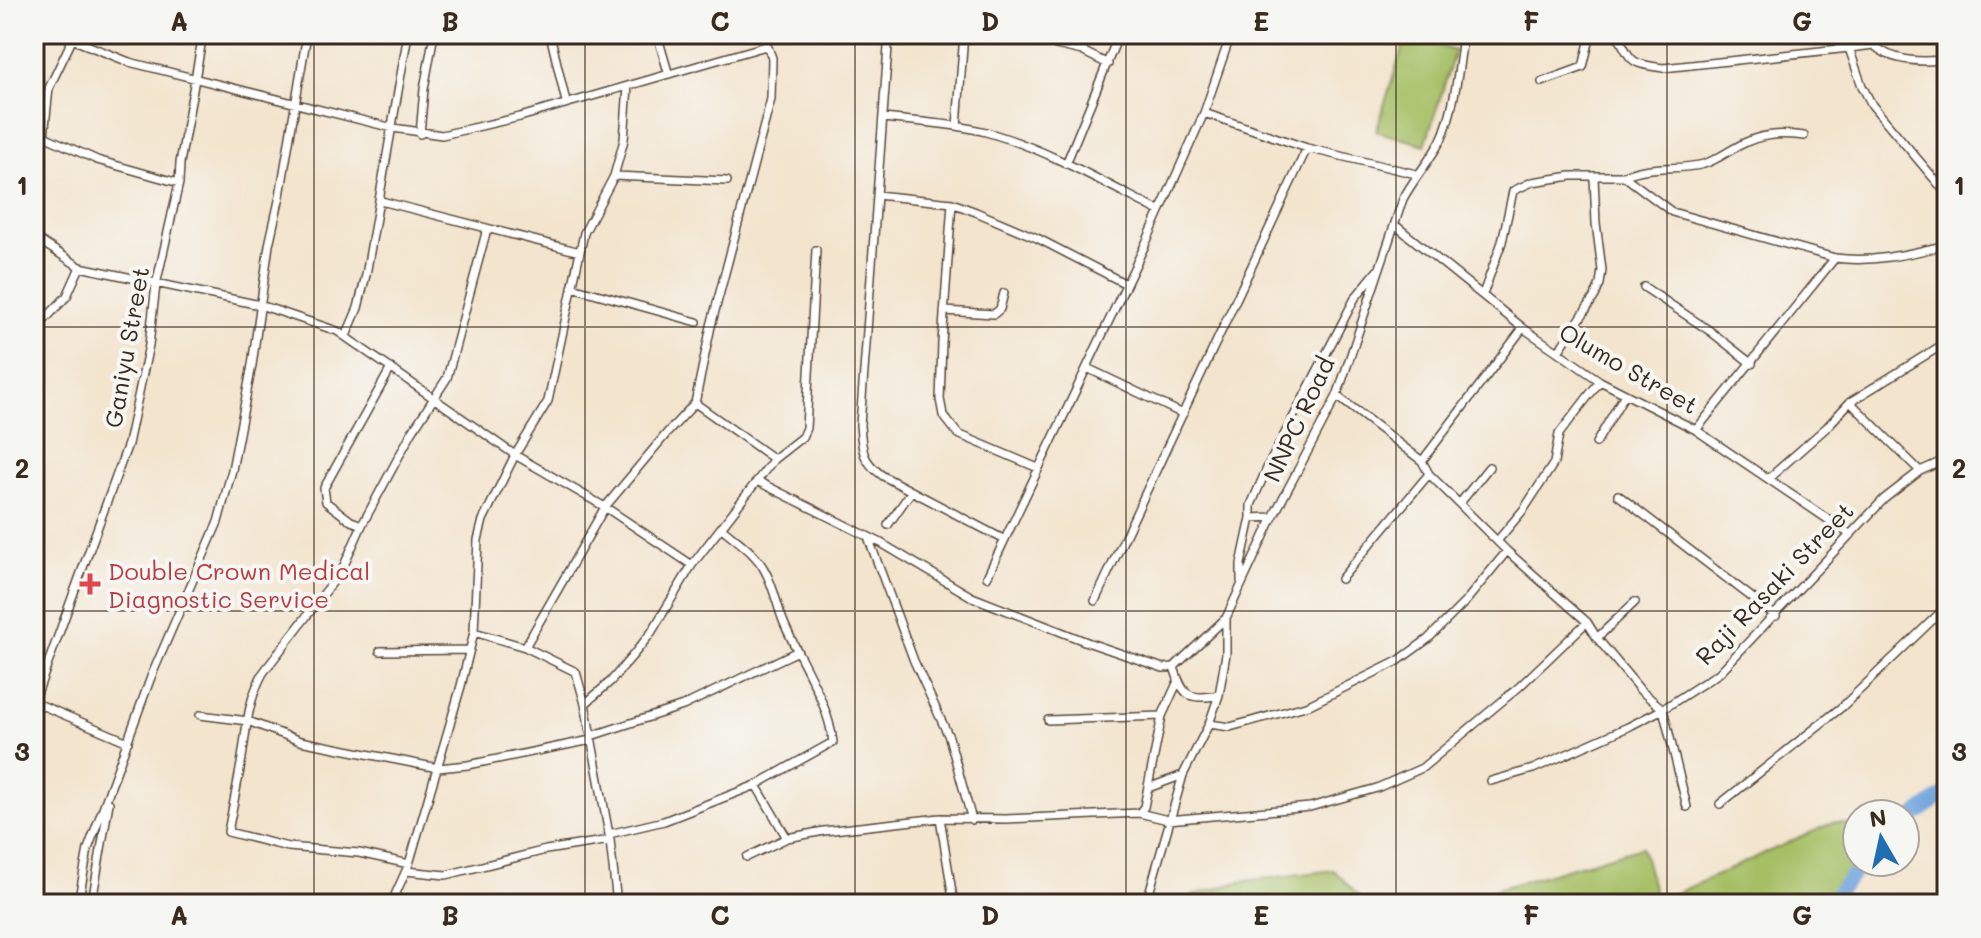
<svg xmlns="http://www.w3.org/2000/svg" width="1981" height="938" font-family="Mali,sans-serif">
	<rect width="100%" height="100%" fill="#f6f6f2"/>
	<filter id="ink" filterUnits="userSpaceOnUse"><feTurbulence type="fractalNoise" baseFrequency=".0125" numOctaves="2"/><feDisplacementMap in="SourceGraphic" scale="16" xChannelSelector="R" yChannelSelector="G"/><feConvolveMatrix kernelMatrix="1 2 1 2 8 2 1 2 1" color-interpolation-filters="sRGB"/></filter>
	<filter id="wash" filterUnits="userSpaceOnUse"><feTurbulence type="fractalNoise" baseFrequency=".006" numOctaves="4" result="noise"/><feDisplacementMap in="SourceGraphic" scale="32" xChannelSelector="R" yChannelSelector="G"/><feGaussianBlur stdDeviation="1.8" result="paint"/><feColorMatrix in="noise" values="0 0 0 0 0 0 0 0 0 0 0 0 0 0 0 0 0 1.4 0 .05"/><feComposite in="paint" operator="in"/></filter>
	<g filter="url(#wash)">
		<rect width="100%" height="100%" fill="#f3e4cd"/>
		<path fill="#a6bf65" stroke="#707442" stroke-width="2" d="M1406,36L1455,51L1425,145L1376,131Z
			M1834,822L1857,826V862H1868L1821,904H1445L1642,847L1657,902Z
			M1334,870L1366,904H1163L1239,882Z"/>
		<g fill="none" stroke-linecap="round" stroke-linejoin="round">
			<path stroke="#72a4dd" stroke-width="14" d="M1905,823L1947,792
				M1827,904L1864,862"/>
		</g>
	</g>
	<g filter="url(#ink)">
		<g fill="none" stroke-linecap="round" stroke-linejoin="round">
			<g stroke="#574638" stroke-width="10">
				<path id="street" d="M67,34L79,42L129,62L393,128L442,135L520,117L766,46
					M550,34L566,102
					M657,34L668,72
					M889,34L860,425C862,451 862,461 883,476L1003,539
					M1326,34L1338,38L1347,34
					M1617,34C1633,63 1628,63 1663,68L1849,48L1862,86L1872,105L1947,194
					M1056,45L1082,51L1108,64
					M1874,45L1880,34
					M1849,48L1874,45C1891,62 1924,63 1947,59
					M1542,82L1583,67L1591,34
					M1204,113L1307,148L1416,174
					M883,118C917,122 952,123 986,132C1047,149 1104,183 1159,211
					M957,126L964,34
					M420,134L424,89L434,34
					M44,136L97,160L179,183
					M34,162L44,136L49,88L73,38
					M1066,164L1119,34
					M614,176L727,181
					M1624,176C1649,164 1678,171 1704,164C1720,159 1733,147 1749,141C1767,133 1786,134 1804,136
					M877,195L952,203L976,212L1037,238L1126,284
					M381,201L580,252
					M952,203L942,343L940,399L943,415L958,434L1038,468
					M1395,225L1523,328L1558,352L1600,381L1696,430L1851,535
					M34,237L80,267L260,305L337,331L515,455L605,507L692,565
					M572,287L697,322
					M1644,287L1710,331L1752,364
					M1483,294L1502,242L1513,191L1532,182L1571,176H1624L1672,212L1835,258C1874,263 1909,254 1947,245
					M944,311L994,314L1000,309L1004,293
					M34,331L67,296L80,267
					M346,336L358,308L366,275L408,34
					M1558,352L1595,296L1600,284L1602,270L1596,223L1594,177
					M1087,368L1183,414
					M1337,396L1422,461L1429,474L1507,551L1587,622L1597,638L1641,691L1663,709L1687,807
					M1850,402L1920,471
					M695,403L774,459
					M34,410L39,402
					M1696,430L1835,258
					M1596,443L1625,394
					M1422,461L1523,328
					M1769,478L1827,427L1850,402L1947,342
					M759,482L881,543L972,597L1087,642L1163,668L1174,667L1226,618
					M1618,495L1776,616
					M1460,503L1489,467
					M1251,518L1273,517
					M362,525L351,521L326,502L324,488L391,368
					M888,525L911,492
					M868,537L914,661L949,737L972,820
					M1498,540L1524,509L1554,463L1559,434L1600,381
					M987,577L1145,245L1204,113L1231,34
					M1341,579L1429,474
					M1241,581V564L1251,518V505L1268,466L1355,298L1377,271
					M1095,601L1307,148
					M474,632L525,647L576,672L585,704L610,840L617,904
					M1597,638L1635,602
					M525,647L605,507L667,433L695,403L711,326L771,99L772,58L763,34
					M380,651L470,650
					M1174,667C1183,695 1187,701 1219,695
					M34,702L128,444L149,345L156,285L179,183L180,163L203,34
					M34,702L128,742
					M585,704L611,681L634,654L651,633L692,565L774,459L802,437L806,428L816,250
					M200,715L248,721L300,741L438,768L468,765L591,740
					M1048,720L1162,716
					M1209,724L1230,727L1309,705L1398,661L1428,639L1465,602L1507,551
					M591,736L683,706L796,652
					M1491,781L1533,769L1628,727L1663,709L1719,673L1884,499L1920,471L1947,459
					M756,785L787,838
					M1148,788L1183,775
					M1720,804L1843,706L1947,606
					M1139,813L1144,807L1162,716L1178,681
					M940,818L954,904
					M609,834L664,821L756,785L833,742C828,700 800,661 784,623C777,606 774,587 765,571C756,553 737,541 722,528
					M747,857L787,838L824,831L940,818L1006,819L1139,813L1168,820L1310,807L1377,788L1422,768L1519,687L1587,622
					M409,864L359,853L288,847L228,832C232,810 237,787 241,764C247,730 246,705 263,673L342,570L362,525L412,432L447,378L487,229
					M406,871L446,875L546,850L610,840
					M78,904L88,849L151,677L218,522L232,470L252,365L269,245L280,196L307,34
					M97,904L93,896L109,803
					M391,904L409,864L461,686L474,632L478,540L483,520L515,455L548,401L584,233L614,176L624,140L628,86
					M715,904L731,900
					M1146,904L1183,775L1209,724L1219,695L1226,654V618L1273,517L1337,396L1403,199C1414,178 1430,161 1441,140C1453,115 1460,63 1463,34"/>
			</g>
			<use href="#street" stroke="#fff" stroke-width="7"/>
		</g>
	</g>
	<path fill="none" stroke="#3b2a1e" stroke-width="2" stroke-opacity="0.55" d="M314,34V904M585,34V904M855,34V904M1126,34V904M1396,34V904M1667,34V904M34,327H1947M34,611H1947"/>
	<path fill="#e0444e" stroke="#f6f6f2" stroke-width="3" d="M86 572h8v8h8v8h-8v8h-8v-8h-8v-8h8z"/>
	<g text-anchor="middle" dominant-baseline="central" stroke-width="8" stroke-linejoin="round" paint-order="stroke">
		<g font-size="24" fill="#3b2a1e" stroke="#f6f6f2">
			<text transform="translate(126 347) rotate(-80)">Ganiyu Street</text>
			<text transform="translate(1629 368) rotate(30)">Olumo Street</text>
			<text transform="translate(1298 419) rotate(-65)">NNPC Road</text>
			<text transform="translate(1774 583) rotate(-46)">Raji Rasaki Street</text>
		</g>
		<g font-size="24" fill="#be3a42" stroke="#f6f6f2" text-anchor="start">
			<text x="108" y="570">Double Crown Medical<tspan x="108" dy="28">Diagnostic Service</tspan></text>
		</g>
	</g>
	<rect width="1981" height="938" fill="none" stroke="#f6f6f2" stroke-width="88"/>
	<g transform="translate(1881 838) rotate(351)"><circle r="38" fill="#f6f6f2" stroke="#aba49d" stroke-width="2"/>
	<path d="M0-6L14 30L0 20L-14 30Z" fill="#1f6fb2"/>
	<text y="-12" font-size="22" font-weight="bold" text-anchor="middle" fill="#3b2a1e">N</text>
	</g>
	<rect x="44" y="44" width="1893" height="850" fill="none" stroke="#3b2a1e" stroke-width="3"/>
	<g font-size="26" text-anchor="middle" font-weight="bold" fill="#3b2a1e">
		<text x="179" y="31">A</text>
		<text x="450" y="31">B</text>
		<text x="720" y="31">C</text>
		<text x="990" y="31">D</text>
		<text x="1261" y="31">E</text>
		<text x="1531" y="31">F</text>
		<text x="1802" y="31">G</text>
		<text x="22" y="195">1</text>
		<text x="1959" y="195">1</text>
		<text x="22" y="478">2</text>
		<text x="1959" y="478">2</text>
		<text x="22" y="761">3</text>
		<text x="1959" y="761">3</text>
		<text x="179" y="925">A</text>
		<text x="450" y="925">B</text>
		<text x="720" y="925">C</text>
		<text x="990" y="925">D</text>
		<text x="1261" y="925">E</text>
		<text x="1531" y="925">F</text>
		<text x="1802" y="925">G</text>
	</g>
</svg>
